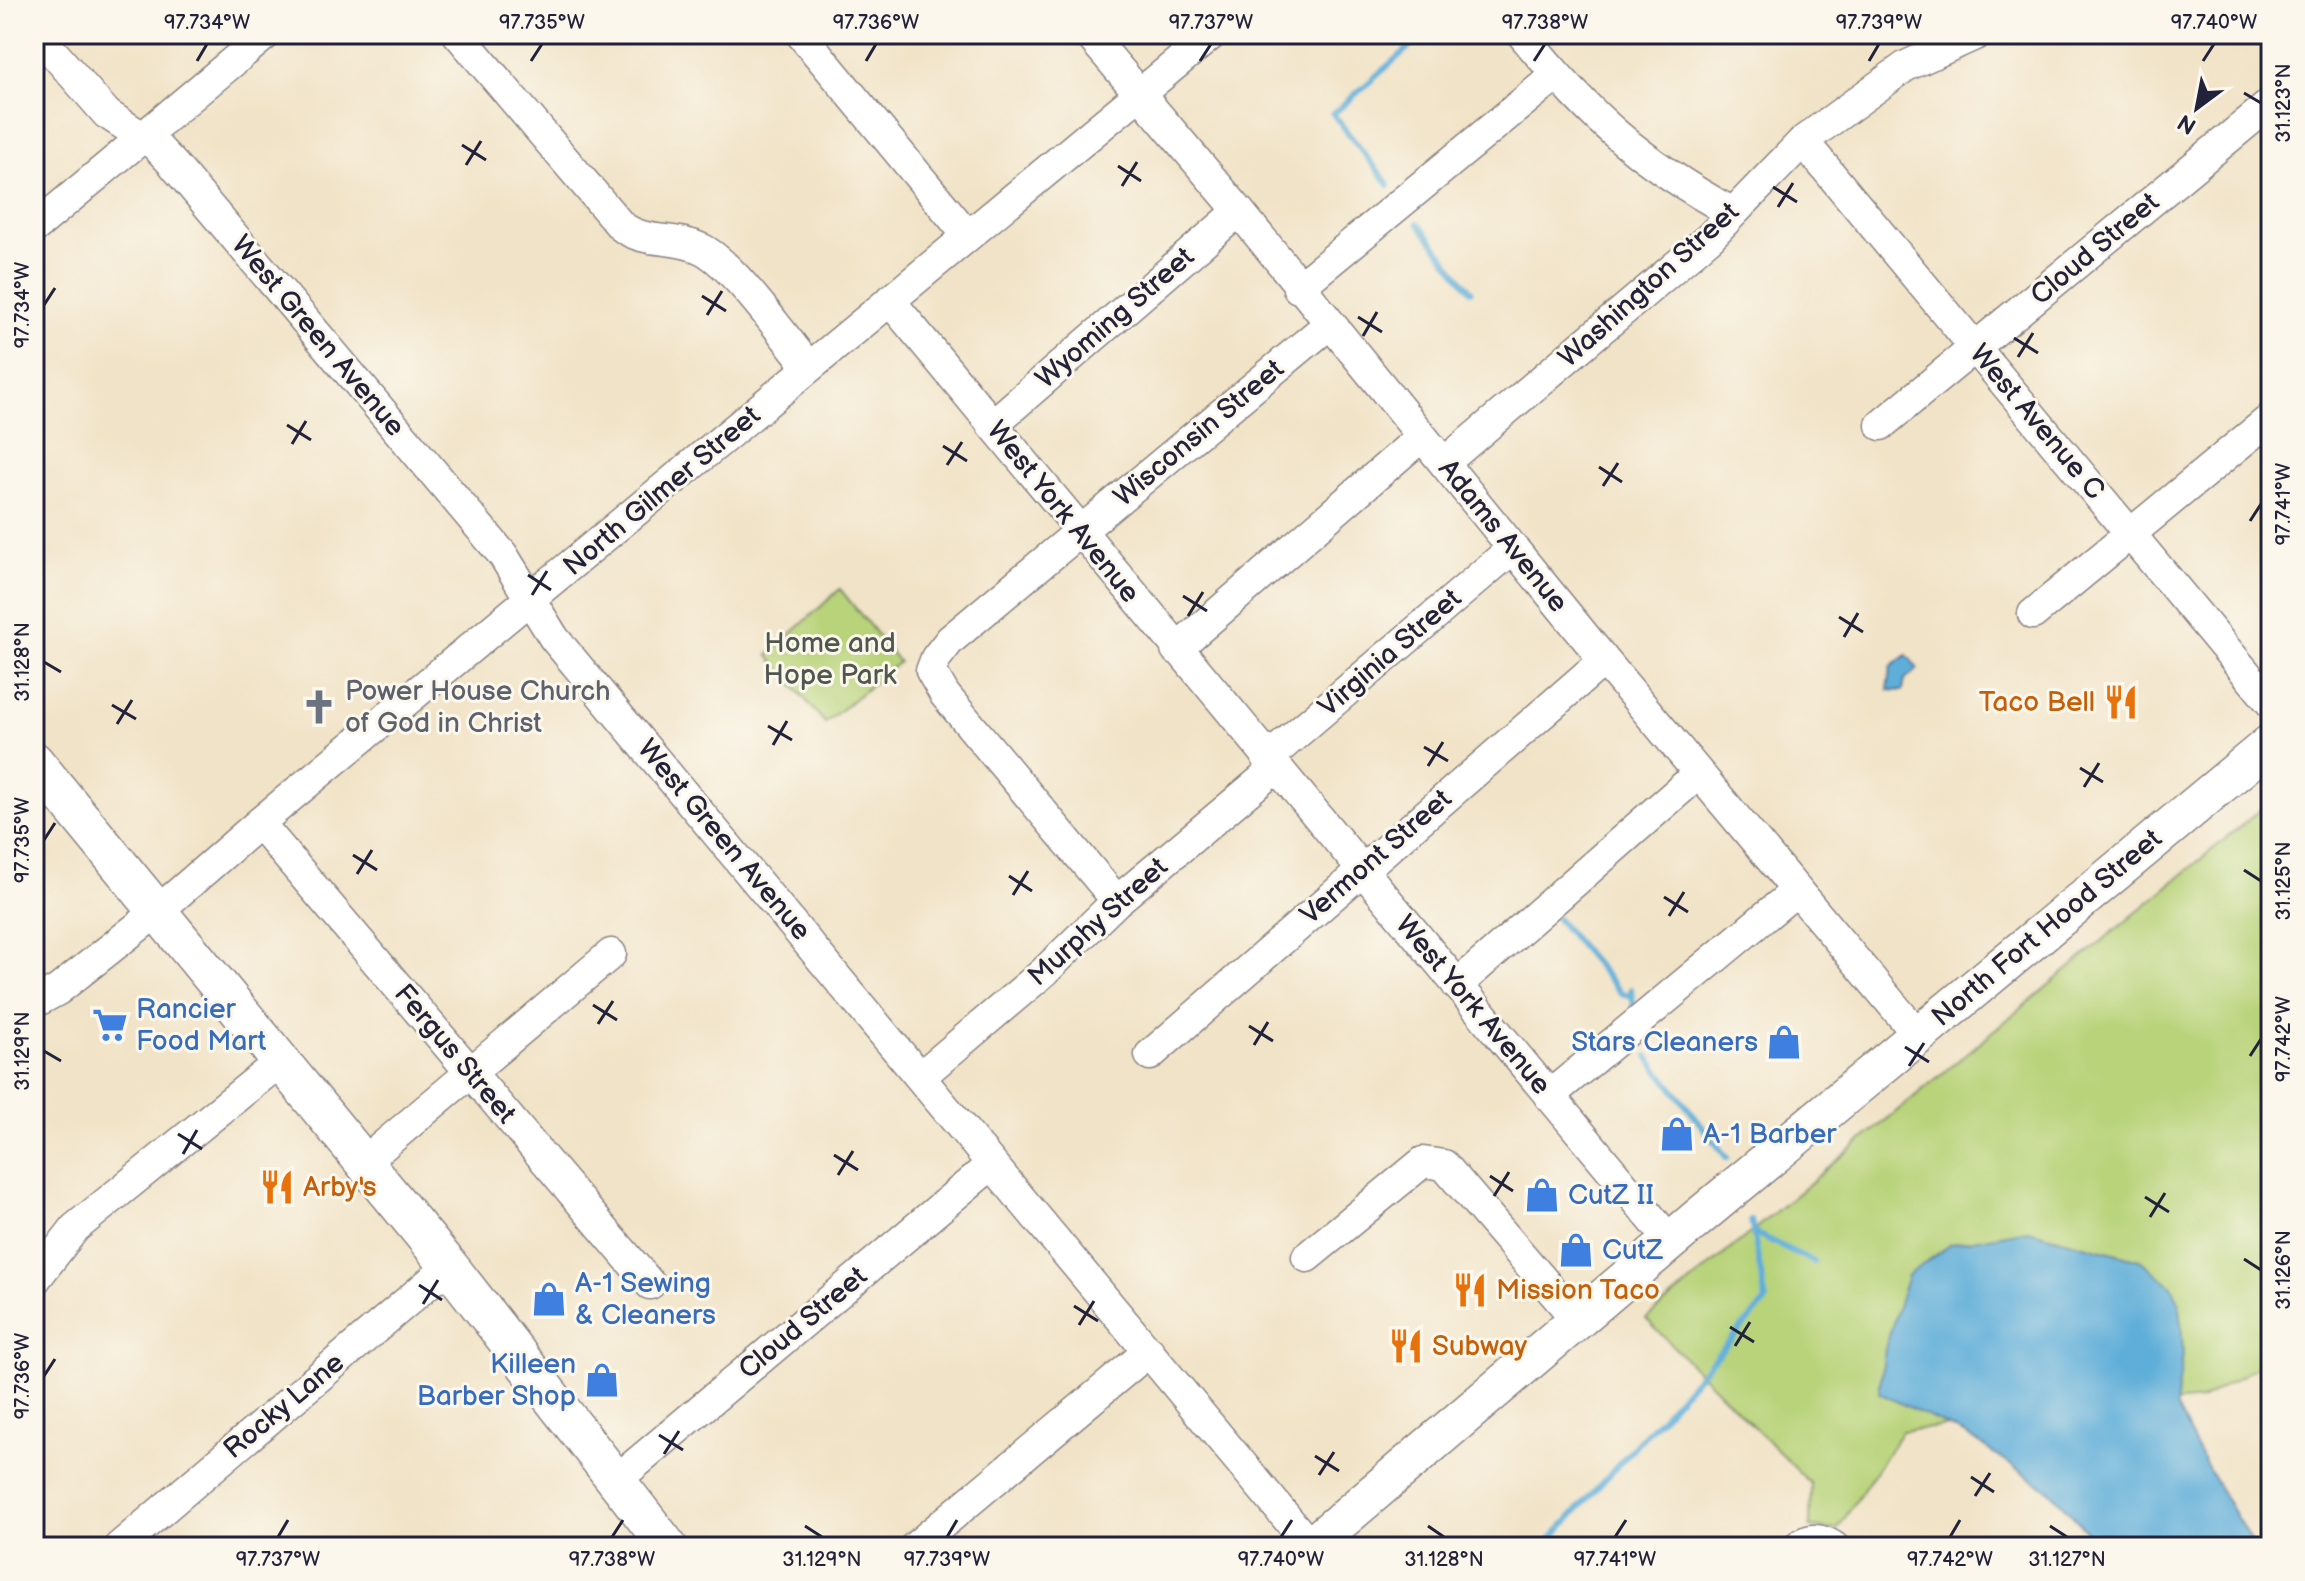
<svg xmlns="http://www.w3.org/2000/svg" width="2305" height="1581" font-family="'Balsamiq Sans',sans-serif">
	<rect width="100%" height="100%" fill="#fbf7ec"/>
	<filter id="ink" filterUnits="userSpaceOnUse"><feTurbulence type="fractalNoise" baseFrequency=".0125" numOctaves="2"/><feDisplacementMap in="SourceGraphic" scale="16" xChannelSelector="R" yChannelSelector="G"/><feConvolveMatrix kernelMatrix="1 2 1 2 8 2 1 2 1" color-interpolation-filters="sRGB"/></filter>
	<filter id="wash" filterUnits="userSpaceOnUse"><feTurbulence type="fractalNoise" baseFrequency=".006" numOctaves="4" result="noise"/><feDisplacementMap in="SourceGraphic" scale="32" xChannelSelector="R" yChannelSelector="G"/><feGaussianBlur stdDeviation="1.8" result="paint"/><feColorMatrix in="noise" values="0 0 0 0 0 0 0 0 0 0 0 0 0 0 0 0 0 1.4 0 .05"/><feComposite in="paint" operator="in"/></filter>
	<g filter="url(#wash)">
		<rect width="100%" height="100%" fill="#f1e3c7"/>
		<path fill="#b8d379" stroke="#6d7a5a" stroke-width="2" d="M840,589L899,662L825,723L768,655Z
			M2271,801V1358L2201,1400L1902,1431L1837,1530L1810,1527L1811,1484L1646,1319Z"/>
		<path fill="#5eaed9" stroke="#40688a" stroke-width="2" d="M1907,655L1918,669L1905,679L1903,691L1888,690L1891,667Z
			M2028,1230L2140,1260L2172,1286L2180,1304L2183,1354L2176,1406L2202,1458L2254,1547H2101L2051,1492L1966,1435L1879,1393L1885,1349L1908,1275L1951,1244Z"/>
		<g fill="none" stroke-linecap="round" stroke-linejoin="round">
			<path stroke="#5eaed9" stroke-width="6" d="M1389,185L1333,114L1424,34
				M1418,223L1471,291
				M1557,919L1621,993L1632,996
				M1631,989L1634,1007
				M1648,1057L1727,1158
				M1753,1232L1814,1262
				M1544,1547L1766,1301L1751,1220"/>
		</g>
	</g>
	<g filter="url(#ink)">
		<g fill="none" stroke-linecap="round" stroke-linejoin="round">
			<g stroke="#8a8281" stroke-width="33">
				<path id="minor" d="M37,34L107,114L155,145L173,164L503,555L554,638L1311,1547
					M458,34L621,226C646,245 674,235 702,249C734,265 784,337 809,367
					M801,34L968,236
					M1089,34L1239,211L1604,660L1918,1035
					M1522,34C1590,117 1638,161 1733,213
					M1803,141L2271,703
					M34,228L266,34
					M1298,288L1556,75
					M891,302L1671,1242
					M992,425L1239,211
					M1881,425L2271,103
					M1444,463L1710,237L1803,141L1906,66L1977,34
					M2033,614L2271,418
					M1176,649L1421,437
					M1267,759L1513,548
					M259,823L650,1284
					M1117,901L945,695L931,671L936,658L950,640L1328,325
					M1457,985L1698,774
					M34,1003L58,990L159,910L259,823L1212,34
					M1150,1055L1604,660
					M921,1076L1044,972L1117,901L1276,768
					M1549,1096L1797,890
					M364,1162L611,954
					M1307,1257L1423,1162L1444,1165L1577,1320
					M34,1281L75,1228L282,1060
					M614,1482L992,1164
					M119,1547L449,1266
					M915,1547L1149,1351
					M1797,1547C1809,1537 1822,1538 1834,1547"/>
			</g>
			<g stroke="#8a8281" stroke-width="41">
				<path id="major" d="M34,761L449,1266L668,1547
					M1310,1547L1699,1217L2271,743"/>
			</g>
			<use href="#minor" stroke="#fff" stroke-width="30"/>
			<use href="#major" stroke="#fff" stroke-width="38"/>
		</g>
	</g>
	<path fill="none" stroke="#22223b" stroke-width="3" d="M197,61L207,44M531,61L542,44M866,61L876,44M1200,61L1211,44M1534,61L1545,44M1869,61L1879,44M2203,61L2214,44M2244,93L2261,103M462,145L486,160M466,165L481,141M1118,166L1141,181M1122,186L1137,162M1773,187L1797,202M1778,207L1793,183M702,296L726,311M44,305L55,288M707,315L722,291M1358,317L1382,332M1363,336L1377,312M2014,338L2038,353M2018,357L2033,333M287,425L311,440M292,444L306,421M943,446L967,461M947,465L962,442M1599,467L1622,482M1603,486L1618,463M2250,521L2261,504M528,575L551,590M532,595L547,571M1183,596L1207,611M1188,616L1203,592M1839,617L1863,632M1844,637L1858,613M44,662L61,672M112,705L136,719M117,724L132,700M768,726L792,740M773,745L787,721M1424,747L1448,761M1428,766L1443,742M2080,768L2103,782M2084,787L2099,763M44,840L55,823M353,855L377,870M2244,870L2261,881M357,874L372,850M1009,876L1032,891M1013,895L1028,871M1664,897L1688,912M1669,916L1684,892M593,1005L617,1020M598,1024L613,1001M1249,1026L1273,1041M1254,1045L1268,1022M1905,1047L1929,1062M44,1051L61,1061M2250,1056L2261,1039M1909,1066L1924,1043M178,1134L202,1149M183,1154L197,1130M834,1155L858,1170M838,1175L853,1151M1490,1176L1513,1191M1494,1196L1509,1172M2145,1197L2169,1212M2150,1217L2165,1193M2244,1259L2261,1270M419,1285L442,1300M423,1304L438,1280M1074,1306L1098,1321M1079,1325L1094,1301M1730,1327L1754,1342M1735,1346L1750,1322M44,1376L55,1359M659,1435L683,1450M664,1454L679,1431M1315,1456L1339,1471M1319,1475L1334,1452M1971,1477L1994,1492M1975,1496L1990,1473M805,1526L822,1537M1428,1526L1444,1537M2050,1526L2067,1537M278,1537L288,1520M612,1537L623,1520M947,1537L957,1520M1281,1537L1292,1520M1615,1537L1626,1520M1950,1537L1960,1520"/>
	<defs>
		<g id="restaurant-bare" transform="scale(2.76)"><path d="M-5-6h1v4h1v-4h1v4h1v-4h1v5L-1.5 .5V6h-2V.5L-5-1ZM5-6V6H3V1.5H1.5Q1.5-4 5-6Z" fill="#e8710a" stroke="#fbf7ec" stroke-width="2.5" paint-order="stroke"/></g>
		<g id="church-bare" transform="scale(2.76)"><path d="M-1.2-6h2.4v3.5h3.3v2.4h-3.3V6h-2.4V-.1h-3.3v-2.4h3.3Z" fill="#6b7280" stroke="#fbf7ec" stroke-width="2.5" paint-order="stroke"/></g>
		<g id="supermarket-bare" transform="scale(2.76)"><path d="M-6-5.5h2.5l.6 2H6L4.5 2H-2.5L-4.4-4H-6ZM-1.5 3.2a1.3 1.3 0 1 0 .1 0ZM3 3.2a1.3 1.3 0 1 0 .1 0Z" fill="#3f7fe0" stroke="#fbf7ec" stroke-width="2.5" paint-order="stroke"/></g>
		<g id="shop-bare" transform="scale(2.76)"><path d="M-5-2.5h2.3a2.7 3.5 0 0 1 5.4 0H5L5.5 6h-11ZM-1.5-2.5h3a1.5 2.3 0 0 0-3 0Z" fill="#3f7fe0" stroke="#fbf7ec" stroke-width="2.5" paint-order="stroke"/></g>
	</defs>
	<g fill-rule="evenodd">
		<use href="#restaurant-bare" x="2121" y="702"/>
		<use href="#church-bare" x="319" y="707"/>
		<use href="#supermarket-bare" x="110" y="1025"/>
		<use href="#shop-bare" x="1784" y="1042"/>
		<use href="#shop-bare" x="1677" y="1134"/>
		<use href="#restaurant-bare" x="277" y="1187"/>
		<use href="#shop-bare" x="1542" y="1195"/>
		<use href="#shop-bare" x="1576" y="1250"/>
		<use href="#restaurant-bare" x="1470" y="1290"/>
		<use href="#shop-bare" x="549" y="1299"/>
		<use href="#restaurant-bare" x="1406" y="1346"/>
		<use href="#shop-bare" x="602" y="1380"/>
	</g>
	<g text-anchor="middle" dominant-baseline="central" stroke-width="6" stroke-linejoin="round" paint-order="stroke">
		<g font-size="28" fill="#22223b" stroke="#fbf7ec">
			<text transform="translate(2095 249) rotate(-40)">Cloud Street</text>
			<text transform="translate(1649 285) rotate(-42)">Washington Street</text>
			<text transform="translate(1115 318) rotate(-41)">Wyoming Street</text>
			<text transform="translate(318 336) rotate(50)">West Green Avenue</text>
			<text transform="translate(2037 422) rotate(50)">West Avenue C</text>
			<text transform="translate(1199 433) rotate(-40)">Wisconsin Street</text>
			<text transform="translate(662 491) rotate(-40)">North Gilmer Street</text>
			<text transform="translate(1063 512) rotate(51)">West York Avenue</text>
			<text transform="translate(1503 536) rotate(51)">Adams Avenue</text>
			<text transform="translate(1390 653) rotate(-41)">Virginia Street</text>
			<text transform="translate(724 840) rotate(50)">West Green Avenue</text>
			<text transform="translate(1376 857) rotate(-41)">Vermont Street</text>
			<text transform="translate(1098 922) rotate(-42)">Murphy Street</text>
			<text transform="translate(2047 928) rotate(-40)">North Fort Hood Street</text>
			<text transform="translate(1473 1005) rotate(50)">West York Avenue</text>
			<text transform="translate(455 1054) rotate(50)">Fergus Street</text>
			<text transform="translate(803 1323) rotate(-40)">Cloud Street</text>
			<text transform="translate(284 1406) rotate(-40)">Rocky Lane</text>
		</g>
		<g font-size="28" fill="#4f574e" stroke="#fbf7ec">
			<text x="830" y="643">Home and<tspan x="830" dy="32">Hope Park</tspan></text>
		</g>
		<g font-size="28" fill="#5b616d" stroke="#fbf7ec" text-anchor="start">
			<text x="345" y="691">Power House Church<tspan x="345" dy="32">of God in Christ</tspan></text>
		</g>
		<g font-size="28" fill="#c56008" stroke="#fbf7ec" text-anchor="start">
			<text x="2095" y="702" text-anchor="end">Taco Bell</text>
			<text x="303" y="1187">Arby's</text>
			<text x="1496" y="1290">Mission Taco</text>
			<text x="1432" y="1346">Subway</text>
		</g>
		<g font-size="28" fill="#366cbe" stroke="#fbf7ec" text-anchor="start">
			<text x="136" y="1009">Rancier<tspan x="136" dy="32">Food Mart</tspan></text>
			<text x="1758" y="1042" text-anchor="end">Stars Cleaners</text>
			<text x="1703" y="1134">A-1 Barber</text>
			<text x="1568" y="1195">CutZ II</text>
			<text x="1602" y="1250">CutZ</text>
			<text x="575" y="1283">A-1 Sewing<tspan x="575" dy="32">&amp; Cleaners</tspan></text>
			<text x="576" y="1364" text-anchor="end">Killeen<tspan x="576" dy="32">Barber Shop</tspan></text>
		</g>
	</g>
	<rect width="2305" height="1581" fill="none" stroke="#fbf7ec" stroke-width="88"/>
	<g transform="translate(2197 108) rotate(212)" stroke="#fbf7ec" stroke-width="6" paint-order="stroke">
	<path d="M0-6L14 30L0 20L-14 30Z" fill="#22223b"/>
	<text y="-12" font-size="22" font-weight="bold" text-anchor="middle" fill="#22223b">N</text>
	</g>
	<rect x="44" y="44" width="2217" height="1493" fill="none" stroke="#22223b" stroke-width="3"/>
	<g font-size="20" text-anchor="middle" fill="#22223b">
		<text x="207" y="29">97.734°W</text>
		<text x="542" y="29">97.735°W</text>
		<text x="876" y="29">97.736°W</text>
		<text x="1211" y="29">97.737°W</text>
		<text x="1545" y="29">97.738°W</text>
		<text x="1879" y="29">97.739°W</text>
		<text x="2214" y="29">97.740°W</text>
		<text transform="translate(2283 103) rotate(-90)" y="7">31.123°N</text>
		<text transform="translate(22 305) rotate(-90)" y="7">97.734°W</text>
		<text transform="translate(2283 504) rotate(-90)" y="7">97.741°W</text>
		<text transform="translate(22 662) rotate(-90)" y="7">31.128°N</text>
		<text transform="translate(22 840) rotate(-90)" y="7">97.735°W</text>
		<text transform="translate(2283 881) rotate(-90)" y="7">31.125°N</text>
		<text transform="translate(2283 1039) rotate(-90)" y="7">97.742°W</text>
		<text transform="translate(22 1051) rotate(-90)" y="7">31.129°N</text>
		<text transform="translate(2283 1270) rotate(-90)" y="7">31.126°N</text>
		<text transform="translate(22 1376) rotate(-90)" y="7">97.736°W</text>
		<text x="278" y="1566">97.737°W</text>
		<text x="612" y="1566">97.738°W</text>
		<text x="822" y="1566">31.129°N</text>
		<text x="947" y="1566">97.739°W</text>
		<text x="1281" y="1566">97.740°W</text>
		<text x="1444" y="1566">31.128°N</text>
		<text x="1615" y="1566">97.741°W</text>
		<text x="1950" y="1566">97.742°W</text>
		<text x="2067" y="1566">31.127°N</text>
	</g>
</svg>
